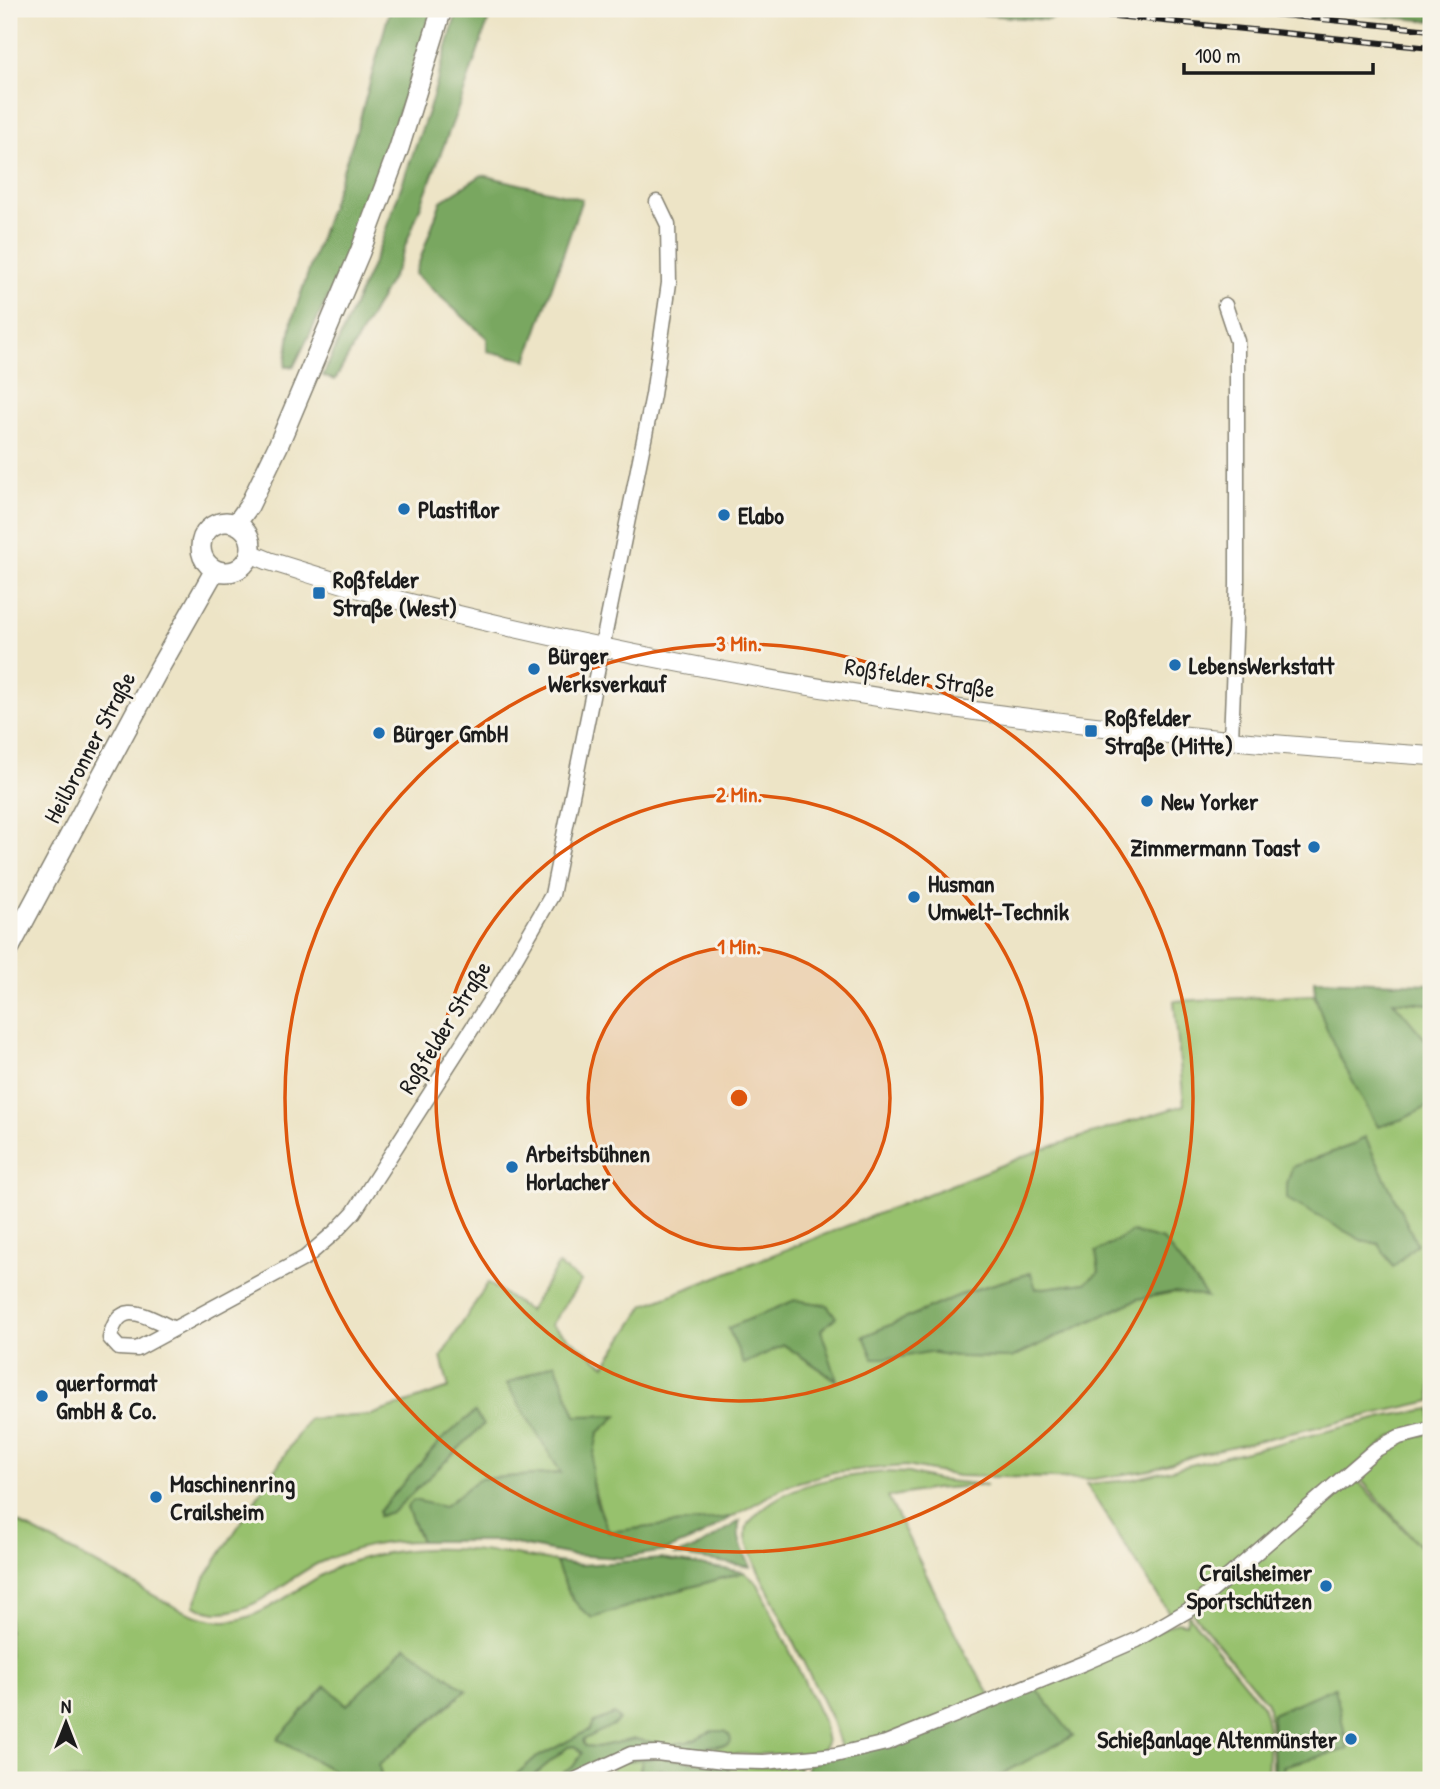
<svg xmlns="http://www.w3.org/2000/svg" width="1440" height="1789" font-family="'Patrick Hand',sans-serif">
	<rect width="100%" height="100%" fill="#f7f3e8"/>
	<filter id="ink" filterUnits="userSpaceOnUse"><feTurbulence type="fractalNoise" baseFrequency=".0143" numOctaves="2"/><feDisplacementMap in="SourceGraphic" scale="14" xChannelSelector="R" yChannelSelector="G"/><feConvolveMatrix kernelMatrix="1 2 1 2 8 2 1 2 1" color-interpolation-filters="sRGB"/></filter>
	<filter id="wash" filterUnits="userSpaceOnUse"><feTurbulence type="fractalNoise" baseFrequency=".00686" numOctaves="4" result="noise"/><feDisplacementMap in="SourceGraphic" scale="28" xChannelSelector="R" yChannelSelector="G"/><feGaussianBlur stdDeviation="1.57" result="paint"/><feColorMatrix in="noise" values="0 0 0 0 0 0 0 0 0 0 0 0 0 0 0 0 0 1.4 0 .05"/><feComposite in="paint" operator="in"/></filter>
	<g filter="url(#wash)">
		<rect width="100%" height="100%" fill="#ede4c6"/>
		<path fill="#97c16d" stroke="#5a6e44" stroke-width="2" fill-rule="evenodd" d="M1314,995L1343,1062L1403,1119L1431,1105V1401L1199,1454L1151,1470L1093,1479L958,1476L905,1466L834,1472L788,1485L732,1517L609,1532C596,1501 584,1469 598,1435C601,1428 611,1421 617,1416H576L555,1363L507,1384L561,1473L479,1479L444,1507L407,1508L421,1541C382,1541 356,1547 321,1562C286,1577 262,1611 221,1612C212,1613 202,1608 194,1606L205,1578L308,1419L371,1415L449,1388L441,1357L488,1283L529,1311L558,1265L581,1281L551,1325L605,1365L645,1305L1040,1150L1184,1105L1174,1001ZM1355,1144L1393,1267L1379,1244L1361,1240L1292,1167ZM1099,1272L1206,1296L1174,1292L1138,1299L1011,1358L962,1357L929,1352L864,1336L967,1292L1030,1273L1035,1289L1085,1283ZM821,1330L836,1380L784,1345Z
			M1392,1001L1431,1004V1046Z
			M1431,1409V1423L1393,1436L1172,1618L1086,1484L1130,1480L1388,1416Z
			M1431,1432V1780H1272L1271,1730L1267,1703L1191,1611L1353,1476L1428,1555L1357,1475L1400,1442Z
			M887,1472L908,1473L937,1480L987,1485L934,1489L888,1497L965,1653L991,1696L892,1738L841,1747L831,1718L756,1566C751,1553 742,1538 748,1524C748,1523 755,1517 755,1516C788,1481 842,1476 887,1472Z
			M9,1518C48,1538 87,1559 126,1580C156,1596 188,1619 223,1621C263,1623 305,1579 342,1565C410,1539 485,1549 556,1562C564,1584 572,1606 593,1618L666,1594L744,1572L758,1584L823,1721L827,1743L821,1752L807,1754H692L710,1746L727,1745L730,1735L725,1731H712L687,1742L665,1745L635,1739L597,1747L585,1746L583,1741L590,1735L594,1722L589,1730L534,1759L510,1780H382L379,1765L466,1691L347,1705L326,1686L278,1740L341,1775L339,1780H9Z
			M1188,1614L1263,1706L1269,1734L1267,1780H991L1072,1736L1035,1687L1177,1622L1186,1624Z
			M576,1746L582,1753L573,1767L564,1772L567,1780H528L568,1747Z
			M643,1756L638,1780H612V1764Z
			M728,1765L799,1766L798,1780H730Z
			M657,1769L707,1780H653Z"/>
		<path fill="#79a760" stroke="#4a623e" stroke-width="2" d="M390,9H432L386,153L331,291L294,366L285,367L292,320L358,126Z
			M458,9H492L462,98L396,270L335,380L323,376L377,254L430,106Z
			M912,9H1008L1064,14L1048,20Z
			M1308,9H1431V21Z
			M482,175L582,199L527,360L487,351V338L415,274L441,201Z
			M1314,980L1431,984V1004L1393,1001L1431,1046V1105L1403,1119L1378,1127C1359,1093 1313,1016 1314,980Z
			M1365,1137L1417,1244L1393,1267L1379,1244L1361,1240L1287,1199V1184L1292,1167L1355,1144Z
			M1132,1232L1163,1240L1207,1297L1174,1292L1138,1299L1011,1358L962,1357L929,1352L895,1358H873L864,1336L967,1292L1031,1273L1036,1289L1085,1283L1099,1272L1096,1252Z
			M795,1300L827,1305L836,1317L821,1330L837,1380L784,1345L744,1364L728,1328Z
			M555,1363L576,1416L618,1415L598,1433L592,1464V1483L596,1502L609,1532L732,1517L701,1536L665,1551L620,1558L571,1555L500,1541H421L407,1508L413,1500L444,1507L479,1479L561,1473L507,1384Z
			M475,1412L483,1425L394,1511L379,1516V1511L440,1441Z
			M740,1521C735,1537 744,1553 751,1567L676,1555L700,1546Z
			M661,1559L744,1572L666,1594L593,1618C572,1606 564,1584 556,1562L581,1565Z
			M406,1646L466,1690L379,1765L382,1780H339L341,1775L277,1739L326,1686L347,1705Z
			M1035,1687L1073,1736L991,1780H805L808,1761Z
			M1335,1687L1348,1749L1283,1766L1286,1780H1278L1274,1767L1272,1714Z
			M614,1714L619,1719L615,1724L583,1740L585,1746L597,1747L635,1739L665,1745L687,1742L712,1731H725L730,1735L731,1742L727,1745L710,1746L692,1754L597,1764L567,1780L563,1773L573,1767L582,1753L576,1746L568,1747L528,1780H510L534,1759L589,1730L594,1722Z
			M643,1756L728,1765L730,1780H707L658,1769L653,1780H638Z"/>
	</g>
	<g filter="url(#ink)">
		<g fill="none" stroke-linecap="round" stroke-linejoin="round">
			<g stroke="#848071" stroke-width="17">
				<path id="minor" d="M1225,305L1237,341V585L1231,740
					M172,1328C145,1316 119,1297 110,1338L119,1348L137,1349L305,1258L335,1232L354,1212L498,988L552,895L653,395L669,283L668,225L657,202
					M575,1780L631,1754L656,1753L724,1761L764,1762L835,1755L886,1743L1084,1663L1137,1640L1192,1608L1375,1450L1399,1437L1431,1429"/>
			</g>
			<g stroke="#848071" stroke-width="20">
				<path id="tertiary" d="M250,553L269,561C315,575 360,590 406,602C741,687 1087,734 1431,756"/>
			</g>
			<g stroke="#848071" stroke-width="22">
				<path id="secondary" d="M201 547a25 25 0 1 1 50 0a25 25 0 1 1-50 0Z
					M236,524L249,506L278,446L360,252L399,148L442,9
					M9,949L156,674L215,570"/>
			</g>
			<use href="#minor" stroke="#fff" stroke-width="14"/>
			<use href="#tertiary" stroke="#fff" stroke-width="18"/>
			<use href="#secondary" stroke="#fff" stroke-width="19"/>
			<g stroke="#1c1c1c" stroke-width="6">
				<path id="rail" d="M1046,9L1431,48
					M1221,9L1431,30"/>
			</g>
			<use href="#rail" stroke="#f7f3e8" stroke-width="3.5" stroke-dasharray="10" stroke-linecap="butt"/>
		</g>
	</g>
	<circle cx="739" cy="1098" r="151" fill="#de560d" fill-opacity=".12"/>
	<g fill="none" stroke="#de560d" stroke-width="3.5">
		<circle cx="739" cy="1098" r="151"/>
		<circle cx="739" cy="1098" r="303"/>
		<circle cx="739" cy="1098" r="454"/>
	</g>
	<g fill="#1f6fb2" stroke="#f7f3e8" stroke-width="2.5">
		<circle cx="404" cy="509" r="7"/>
		<circle cx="724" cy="515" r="7"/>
		<rect x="312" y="586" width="14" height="14" rx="3.5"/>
		<circle cx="1175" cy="665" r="7"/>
		<circle cx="534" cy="669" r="7"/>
		<rect x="1084" y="724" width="14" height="14" rx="3.5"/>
		<circle cx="379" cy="733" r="7"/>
		<circle cx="1147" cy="801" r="7"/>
		<circle cx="1314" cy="847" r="7"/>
		<circle cx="914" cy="897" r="7"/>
		<circle cx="512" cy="1167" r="7"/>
		<circle cx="42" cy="1396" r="7"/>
		<circle cx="156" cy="1497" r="7"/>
		<circle cx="1326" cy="1586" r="7"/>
		<circle cx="1351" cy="1739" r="7"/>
	</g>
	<g text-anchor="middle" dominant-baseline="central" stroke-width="6" stroke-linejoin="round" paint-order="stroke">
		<g font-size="24" font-weight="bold" fill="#1c1c1c" stroke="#f7f3e8" text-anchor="start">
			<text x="418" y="509">Plastiflor</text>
			<text x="738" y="515">Elabo</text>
			<text x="333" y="579">Roßfelder<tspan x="333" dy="28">Straße (West)</tspan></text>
			<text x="548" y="655">Bürger<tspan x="548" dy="28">Werksverkauf</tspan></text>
			<text x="1189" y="665">LebensWerkstatt</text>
			<text x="1105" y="717">Roßfelder<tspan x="1105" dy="28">Straße (Mitte)</tspan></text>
			<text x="393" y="733">Bürger GmbH</text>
			<text x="1161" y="801">New Yorker</text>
			<text x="1300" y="847" text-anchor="end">Zimmermann Toast</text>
			<text x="928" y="883">Husman<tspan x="928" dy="28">Umwelt-Technik</tspan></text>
			<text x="526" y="1153">Arbeitsbühnen<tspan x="526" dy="28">Horlacher</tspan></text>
			<text x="56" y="1382">querformat<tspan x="56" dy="28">GmbH &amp; Co.</tspan></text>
			<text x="170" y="1483">Maschinenring<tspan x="170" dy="28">Crailsheim</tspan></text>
			<text x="1312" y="1572" text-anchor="end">Crailsheimer<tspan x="1312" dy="28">Sportschützen</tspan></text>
			<text x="1337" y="1739" text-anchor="end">Schießanlage Altenmünster</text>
		</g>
		<g font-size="24" fill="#1c1c1c" stroke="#f7f3e8">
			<text transform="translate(920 677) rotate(9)">Roßfelder Straße</text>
			<text transform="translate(89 747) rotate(-62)">Heilbronner Straße</text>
			<text transform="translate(444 1027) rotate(-58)">Roßfelder Straße</text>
		</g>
	</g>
	<circle cx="739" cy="1098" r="10" fill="#de560d" stroke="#f7f3e8" stroke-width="3.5"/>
	<g font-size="21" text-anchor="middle" font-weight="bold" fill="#de560d" stroke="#f7f3e8" stroke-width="6" stroke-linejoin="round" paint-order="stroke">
		<text x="739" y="651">3 Min.</text>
		<text x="739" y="802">2 Min.</text>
		<text x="739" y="954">1 Min.</text>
	</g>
	<rect width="1440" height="1789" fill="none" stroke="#f7f3e8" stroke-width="35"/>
	<g transform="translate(66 1723)" stroke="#f7f3e8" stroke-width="5" paint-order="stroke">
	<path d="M0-5L12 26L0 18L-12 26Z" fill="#1c1c1c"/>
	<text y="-10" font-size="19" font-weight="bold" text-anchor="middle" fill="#1c1c1c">N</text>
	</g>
	<path d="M1184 63v10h189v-10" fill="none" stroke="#1c1c1c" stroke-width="3.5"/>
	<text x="1195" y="63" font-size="21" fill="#1c1c1c" stroke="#f7f3e8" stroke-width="5" paint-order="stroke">100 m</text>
</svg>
